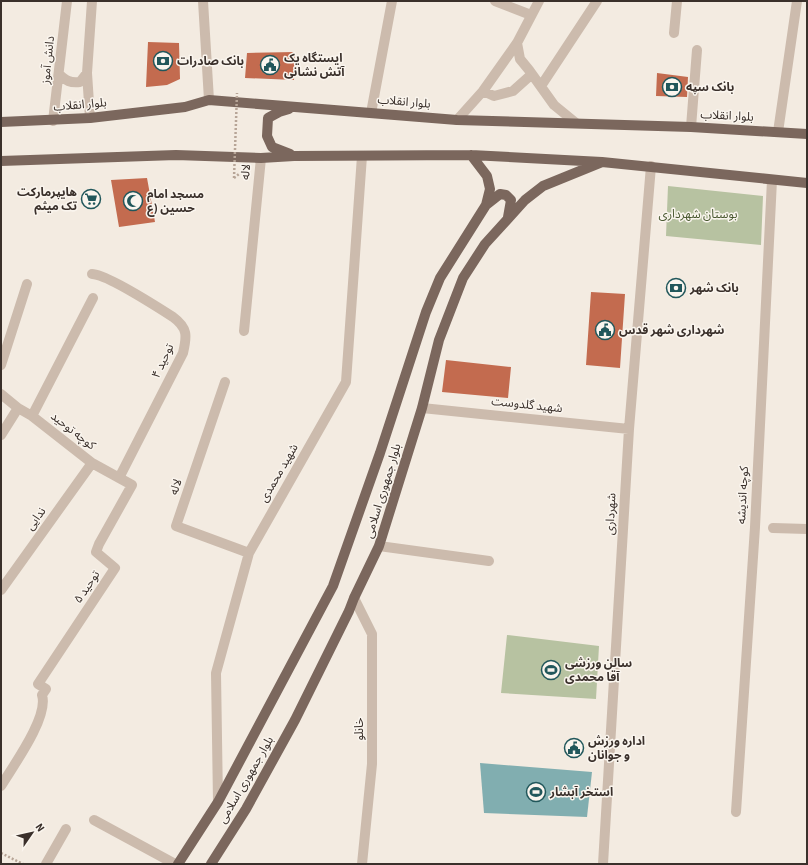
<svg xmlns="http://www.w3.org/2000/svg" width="808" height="865" font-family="'Source Sans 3','Noto Sans Arabic',sans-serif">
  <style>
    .green { fill: #b7c2a1 }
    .water { fill: #81aeb0 }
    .building { fill: #c36b4f }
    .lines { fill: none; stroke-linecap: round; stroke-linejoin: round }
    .path { stroke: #b7a597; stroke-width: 2.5; stroke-dasharray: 2 2; stroke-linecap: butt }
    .minor { stroke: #ccbbad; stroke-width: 10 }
    .major { stroke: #7b675d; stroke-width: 10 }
    .path-bridge { stroke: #b7a597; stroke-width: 2.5; stroke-dasharray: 2 2; stroke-linecap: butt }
    .labels { text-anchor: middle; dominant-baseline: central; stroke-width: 3; stroke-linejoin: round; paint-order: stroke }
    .poi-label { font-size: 12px; font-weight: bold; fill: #3a302b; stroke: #faf5ee; text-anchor: start }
    .street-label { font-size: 12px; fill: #3a302b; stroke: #faf5ee }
    .park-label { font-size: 12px; fill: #495830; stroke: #faf5ee }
  </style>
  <rect width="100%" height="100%" fill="#f3ebe1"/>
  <path class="green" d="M 668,186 L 763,196 L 761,245 L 666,236 Z
    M 507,635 L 599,646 L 596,699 L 501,693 Z"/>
  <path class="water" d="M 480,763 L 592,772 L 587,817 L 484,813 Z"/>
  <path class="building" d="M 148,42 L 179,43 L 180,79 L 167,85 L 146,87 Z
    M 295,52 L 294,80 L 245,78 L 247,53 Z
    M 657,73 L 688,77 L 687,97 L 656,96 Z
    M 147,178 L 155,222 L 119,227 L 111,180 Z
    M 591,292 L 625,294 L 620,368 L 586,365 Z
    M 446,360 L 511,367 L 508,398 L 442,392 Z"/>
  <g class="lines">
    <path class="path" d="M 234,178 L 244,170
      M 1,853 L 23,864"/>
    <path class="minor" d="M 203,1 L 209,100
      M 495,1 L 531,15
      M 674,33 L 677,1
      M 517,43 L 520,59 L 529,70 L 554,105 L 576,123
      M 59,74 C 66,81 70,83 80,82 L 87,73
      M 541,86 L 597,1
      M 483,91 L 494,96 L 513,91 L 532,74
      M 371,113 L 392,1
      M 90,118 L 87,73 L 92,1
      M 457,120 L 483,91 L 517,43 L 539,1
      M 53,121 L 67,1
      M 691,127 L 697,50
      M 778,132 L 797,1
      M 92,274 C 106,274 159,308 173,317 C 188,328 187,336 183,353 L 119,478
      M 244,331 L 261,158
      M 1,365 L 27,284
      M 225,382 L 176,526 L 249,553
      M 1,394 L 18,408 L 32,416 L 92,463 L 132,485 L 99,544 L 96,552 L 115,568 L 38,684 L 46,689 L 42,695 C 49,717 13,766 1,786
      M 422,408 L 629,429
      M 32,416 L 93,298
      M 1,435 L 18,408
      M 773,528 L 807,529
      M 379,546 L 489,561
      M 1,590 L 92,463
      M 354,598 L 372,634 L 372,764 L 362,864
      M 218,802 L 216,673 L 249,553 L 346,382 L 362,156
      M 736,812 L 755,527 L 772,180
      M 94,820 L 175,864
      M 46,864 L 66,829
      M 603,864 L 629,429 L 651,166"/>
    <path class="major" d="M 289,109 L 279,112 L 268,118 L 267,136 L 272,147 L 290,154
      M 1,122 L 90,118 L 185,107 L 209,100 L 457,120 L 691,127 L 807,134
      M 1,161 L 176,155 L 261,158 L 294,156 L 471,155 L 602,162 L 807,183
      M 486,205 L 500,194 L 506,195 L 511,200 L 508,217
      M 178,864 L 218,802 L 333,586 L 380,453 L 426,312 L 440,278 L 486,205 L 490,189 L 487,176 L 471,155
      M 211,864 L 246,809 L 295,720 L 349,611 L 354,598 L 379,546 L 422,408 L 439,340 L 463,278 L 485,244 L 525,200 L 543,186 L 602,162"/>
    <path class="path-bridge" d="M 234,178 L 237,93"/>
  </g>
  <defs>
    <symbol id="bank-ring" viewBox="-11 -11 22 22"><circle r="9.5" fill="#faf5ee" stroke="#21575b" stroke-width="1.5"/><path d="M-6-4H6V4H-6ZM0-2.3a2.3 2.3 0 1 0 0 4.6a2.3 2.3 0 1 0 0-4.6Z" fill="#21575b"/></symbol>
    <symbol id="civic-ring" viewBox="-11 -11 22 22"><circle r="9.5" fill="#faf5ee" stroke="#21575b" stroke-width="1.5"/><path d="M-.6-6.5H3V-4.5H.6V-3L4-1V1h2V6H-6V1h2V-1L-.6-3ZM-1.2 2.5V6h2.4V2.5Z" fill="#21575b"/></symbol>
    <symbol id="supermarket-ring" viewBox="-11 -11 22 22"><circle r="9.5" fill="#faf5ee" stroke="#21575b" stroke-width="1.5"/><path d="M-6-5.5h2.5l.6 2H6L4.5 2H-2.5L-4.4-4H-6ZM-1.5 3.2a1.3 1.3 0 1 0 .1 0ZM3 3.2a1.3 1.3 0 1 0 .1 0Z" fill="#21575b"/></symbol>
    <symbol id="mosque-ring" viewBox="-11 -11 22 22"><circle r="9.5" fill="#faf5ee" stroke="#21575b" stroke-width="1.5"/><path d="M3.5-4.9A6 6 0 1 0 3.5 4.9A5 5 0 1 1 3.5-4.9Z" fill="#21575b"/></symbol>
    <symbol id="stadium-ring" viewBox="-11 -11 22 22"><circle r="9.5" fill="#faf5ee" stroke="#21575b" stroke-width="1.5"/><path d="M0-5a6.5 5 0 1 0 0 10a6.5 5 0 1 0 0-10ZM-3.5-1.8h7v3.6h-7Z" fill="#21575b"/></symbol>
  </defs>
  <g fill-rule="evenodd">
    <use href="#bank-ring" x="152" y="50" width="22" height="22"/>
    <use href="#civic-ring" x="259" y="54" width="22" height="22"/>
    <use href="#bank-ring" x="661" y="76" width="22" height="22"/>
    <use href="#supermarket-ring" x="80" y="188" width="22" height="22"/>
    <use href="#mosque-ring" x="122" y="190" width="22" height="22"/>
    <use href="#bank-ring" x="665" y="277" width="22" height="22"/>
    <use href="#civic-ring" x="594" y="319" width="22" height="22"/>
    <use href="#stadium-ring" x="540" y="659" width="22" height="22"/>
    <use href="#civic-ring" x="563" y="737" width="22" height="22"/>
    <use href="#stadium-ring" x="525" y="781" width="22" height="22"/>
  </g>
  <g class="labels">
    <g class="poi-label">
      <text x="284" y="58">ایستگاه یک<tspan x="284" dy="14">آتش نشانی</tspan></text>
      <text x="177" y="61">بانک صادرات</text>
      <text x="686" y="87">بانک سپه</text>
      <text x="77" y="192" text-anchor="end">هایپرمارکت<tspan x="77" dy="14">تک میثم</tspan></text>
      <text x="147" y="194">مسجد امام<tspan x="147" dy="14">حسین (ع</tspan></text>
      <text x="690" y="288">بانک شهر</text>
      <text x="619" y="330">شهرداری شهر قدس</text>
      <text x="565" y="663">سالن ورزشی<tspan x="565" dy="14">آقا محمدی</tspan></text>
      <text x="588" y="741">اداره ورزش<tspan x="588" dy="14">و جوانان</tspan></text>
      <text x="550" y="792">استخر آبشار</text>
    </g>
    <g class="street-label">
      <text transform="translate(48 60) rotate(-84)">دانش آموز</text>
      <text transform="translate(404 102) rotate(5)">بلوار انقلاب</text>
      <text transform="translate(80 105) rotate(-5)">بلوار انقلاب</text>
      <text transform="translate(727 116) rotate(3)">بلوار انقلاب</text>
      <text transform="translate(246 172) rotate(-84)">لاله</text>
      <text transform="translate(163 361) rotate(-65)">توحید ۴</text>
      <text transform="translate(527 405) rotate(6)">شهید گلدوست</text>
      <text transform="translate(73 431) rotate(38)">کوچه توحید</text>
      <text transform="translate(279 473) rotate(-60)">شهید محمدی</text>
      <text transform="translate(176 487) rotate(-71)">لاله</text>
      <text transform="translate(383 491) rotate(-73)">بلوار جمهوری اسلامی</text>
      <text transform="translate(743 495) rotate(-87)">کوچه اندیشه</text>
      <text transform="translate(611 514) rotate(-87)">شهرداری</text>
      <text transform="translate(36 519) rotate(-54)">ندایی</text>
      <text transform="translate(87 587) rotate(-56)">توحید ۵</text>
      <text transform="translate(359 729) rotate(-90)">خانلو</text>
      <text transform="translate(246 780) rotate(-60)">بلوار جمهوری اسلامی</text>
    </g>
    <g class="park-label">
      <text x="698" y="214">بوستان شهرداری</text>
    </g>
  </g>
  <rect width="808" height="865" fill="none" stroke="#3a302b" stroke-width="4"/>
  <g transform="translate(32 833) rotate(56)" stroke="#faf5ee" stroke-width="3" paint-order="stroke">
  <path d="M0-3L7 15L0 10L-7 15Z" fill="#3a302b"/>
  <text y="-6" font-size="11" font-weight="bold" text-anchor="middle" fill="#3a302b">N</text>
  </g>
</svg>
